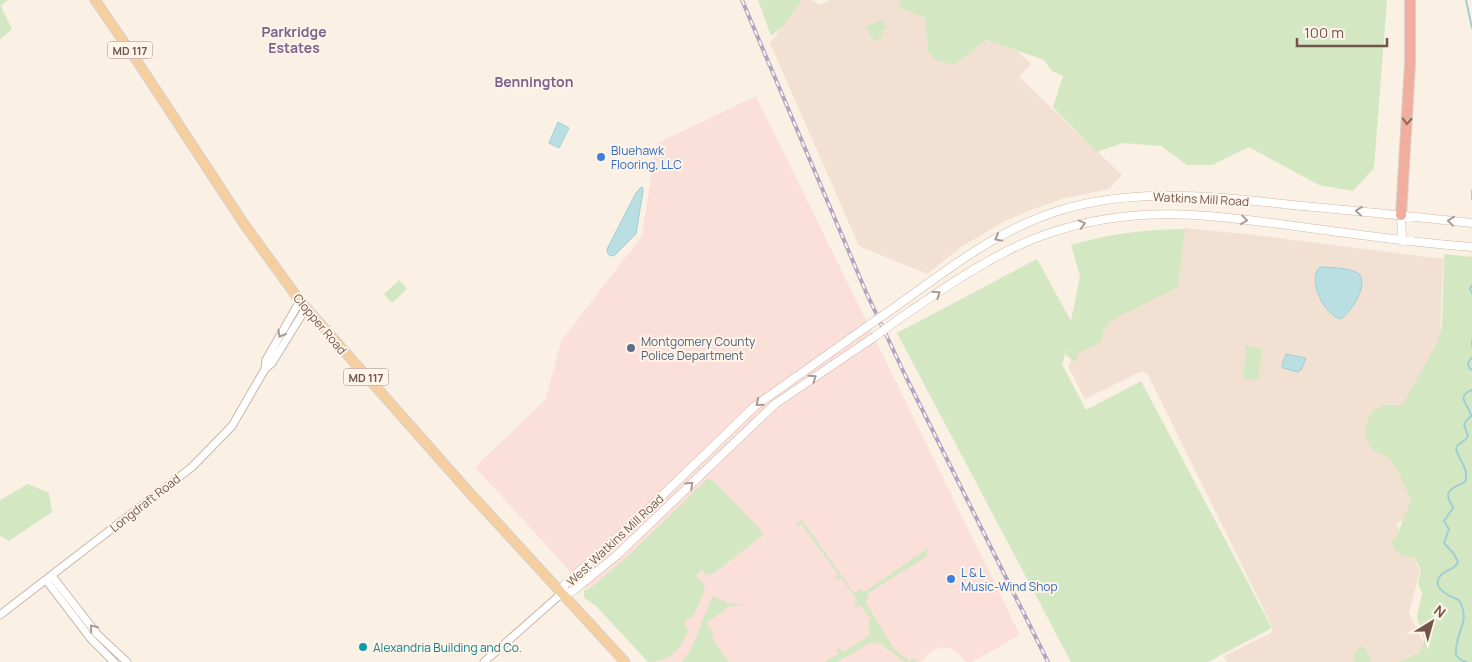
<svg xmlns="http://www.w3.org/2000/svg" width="1472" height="662" font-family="Manrope,sans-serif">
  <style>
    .residential { fill: #f2e1d2 }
    .commercial { fill: #fae0d8 }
    .green { fill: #d4e7c3 }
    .water { fill: #b9dfe2; stroke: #a0cfd3 }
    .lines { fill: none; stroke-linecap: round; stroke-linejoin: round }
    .stream { stroke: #a0cfd3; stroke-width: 2 }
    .tertiary-casing { stroke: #cbb7ab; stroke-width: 9 }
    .secondary-casing { stroke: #d0b9ab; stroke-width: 9 }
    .primary-casing { stroke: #d7d0cd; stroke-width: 11 }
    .motorway-casing { stroke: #d7d0cd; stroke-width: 12 }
    .tertiary { stroke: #fff; stroke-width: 7 }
    .secondary { stroke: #fff; stroke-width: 8 }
    .primary { stroke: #f5cfa0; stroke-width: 9 }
    .motorway { stroke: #f1ae9e; stroke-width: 10 }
    .rail-casing { stroke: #b2a3c3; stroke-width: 4 }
    .rail { stroke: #fef4e9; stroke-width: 2; stroke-dasharray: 5.5; stroke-linecap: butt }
    .secondary-bridge-casing { stroke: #d0b9ab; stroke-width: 9; stroke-linecap: butt }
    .secondary-bridge { stroke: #fff; stroke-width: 8 }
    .oneway { stroke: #8b685c }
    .oneway2 { stroke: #aa9a93 }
    .shop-dot { fill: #3f7fe0; stroke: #fef4e9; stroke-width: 2 }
    .service-dot { fill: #5c6f8a; stroke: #fef4e9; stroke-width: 2 }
    .culture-dot { fill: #0f9aa8; stroke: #fef4e9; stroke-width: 2 }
    .labels { text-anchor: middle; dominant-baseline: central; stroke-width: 4; stroke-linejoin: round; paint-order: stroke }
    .shield { fill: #fef4e9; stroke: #9b857a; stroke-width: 1 }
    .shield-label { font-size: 11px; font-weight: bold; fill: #71564b }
    .shop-label { font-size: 12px; fill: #366cbe; stroke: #fef4e9; text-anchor: start }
    .street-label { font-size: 12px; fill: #71564b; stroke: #fef4e9 }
    .service-label { font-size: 12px; fill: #4e5e75; stroke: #fef4e9; text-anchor: start }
    .culture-label { font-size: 12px; fill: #0d838f; stroke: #fef4e9; text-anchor: start }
    .neighbourhood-label { font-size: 14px; font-weight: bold; fill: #7c638d; stroke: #fef4e9 }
  </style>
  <rect width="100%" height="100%" fill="#faf0e3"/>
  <path class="residential" d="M 802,0 L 811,0 L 821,5 L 830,0 L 902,0 L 900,7 L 925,18 L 928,52 L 955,65 L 986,40 L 1018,51 L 1031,64 L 1019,77 L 1122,175 L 1109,189 L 1062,199 L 1028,211 L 1003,222 L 961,247 L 927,274 L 859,246 L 770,43 Z
    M 1184,228 L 1254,235 L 1443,259 L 1440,344 L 1420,511 L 1396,524 L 1420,571 L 1409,613 L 1428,652 L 1407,662 L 1227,662 L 1224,656 L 1269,634 L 1272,631 L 1272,626 L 1148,375 L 1144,372 L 1140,372 L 1085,399 L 1068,366 L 1085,332 L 1177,286 Z"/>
  <path class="commercial" d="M 756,96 L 1020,635 L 972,662 L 966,662 L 957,652 L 946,647 L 933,650 L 921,662 L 648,662 L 576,578 L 475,467 L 546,399 L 561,341 L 642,236 L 656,144 Z"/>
  <path class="green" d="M 0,0 L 8,0 L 1,6 L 12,29 L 0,40 Z
    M 758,0 L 802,0 L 783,26 L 771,36 Z
    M 902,0 L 1387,0 L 1374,168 L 1353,191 L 1319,185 L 1249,147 L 1212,165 L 1187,165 L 1161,146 L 1123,143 L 1097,152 L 1053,107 L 1063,76 L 1052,71 L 1044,60 L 986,40 L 955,65 L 936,60 L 928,52 L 925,18 L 899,7 Z
    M 882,19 L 887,28 L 881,32 L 884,36 L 874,41 L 866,27 Z
    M 1185,229 L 1178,287 L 1114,319 L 1104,329 L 1101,342 L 1078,353 L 1076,363 L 1066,355 L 1067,348 L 1062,364 L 1086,410 L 1141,381 L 1272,628 L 1208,662 L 1071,662 L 897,333 L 1037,259 L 1071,321 L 1080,276 L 1071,245 C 1108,234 1146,229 1185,229 Z
    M 1444,254 L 1472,257 L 1472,662 L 1397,662 L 1420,653 L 1424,640 L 1417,617 L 1422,593 L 1418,582 L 1421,570 L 1414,557 C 1404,558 1400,555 1393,548 L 1392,541 L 1397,536 L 1411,499 C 1405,487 1399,472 1391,461 C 1387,454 1377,455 1372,449 C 1359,433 1366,410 1385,405 C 1391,404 1396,405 1401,405 L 1404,402 L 1437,343 L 1442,326 Z
    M 399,280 L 407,289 L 392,303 L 384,294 Z
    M 1246,346 L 1262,348 L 1259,380 L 1243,379 Z
    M 707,479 L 712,480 L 719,486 L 760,529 L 762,533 L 762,536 L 714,573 L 708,575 L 701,570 L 696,576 L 704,584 L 705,589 L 693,617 L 686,619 L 684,623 L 688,630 C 681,650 669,662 648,662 L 596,606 L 584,598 L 584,590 L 588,590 L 627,557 Z
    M 28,484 L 49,493 L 52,512 L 9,541 L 0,536 L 0,500 Z
    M 802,520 L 854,593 L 861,589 L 864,592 L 913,559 L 911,554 L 915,557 L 928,548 L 927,556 L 867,594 L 869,598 L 865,601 L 894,649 L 910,661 L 913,658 L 917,662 L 905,662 L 878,642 L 875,645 L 872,642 L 837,662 L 824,662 L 838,654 L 836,650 L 838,648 L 843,652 L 870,635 L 868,622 L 871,619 L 860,605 L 857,607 L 854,603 L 857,600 L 841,578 L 836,580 L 835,577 L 838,574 L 801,524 L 797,526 L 795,524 Z
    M 714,596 L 728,603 L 741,604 L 745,606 L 738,604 L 733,607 L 731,605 L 706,623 L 714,634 L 711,636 L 729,662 L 682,662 L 691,649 L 712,597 Z
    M 1364,646 L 1372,662 L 1356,662 L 1353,657 L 1358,649 Z"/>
  <path class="water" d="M 558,122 L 569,128 L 559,148 L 549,143 Z
    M 641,187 L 643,188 L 643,191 L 636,234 L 615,255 L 611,256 L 608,254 L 607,249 L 636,193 Z
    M 1320,267 C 1328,267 1353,268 1359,274 C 1369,285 1351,312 1341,319 C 1325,316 1306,280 1320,267 Z
    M 1286,354 L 1306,358 L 1301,370 L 1298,372 L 1283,368 L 1282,365 Z"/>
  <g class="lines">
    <path class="stream" d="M 1466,0 L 1472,28
      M 1472,191 L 1472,199
      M 1472,285 L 1470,289 L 1472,293
      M 1472,340 L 1472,346
      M 1472,357 L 1468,363 L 1469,368 L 1472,370
      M 1467,662 L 1461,660 L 1456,655 C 1454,632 1472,623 1459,600 C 1448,596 1426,585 1445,572 C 1451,568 1455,569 1458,562 L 1454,554 L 1444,543 L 1449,529 L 1444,521 L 1453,508 C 1452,505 1448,499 1448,496 C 1448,488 1460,485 1465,482 C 1470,468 1458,461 1456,448 C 1458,442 1466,442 1468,436 C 1464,422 1461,426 1471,416 C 1470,405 1454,397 1472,390"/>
    <defs>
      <path id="tertiary" d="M 265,369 L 266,360 L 300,301
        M 52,576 L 97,634 L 127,662
        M 46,580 L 91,639 L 114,662
        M 0,615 L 192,467 L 232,426 L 265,369 L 272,363 L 306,308
        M 484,662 L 561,594"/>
      <path id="secondary" d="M 1401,215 L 1402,241
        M 891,310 C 939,276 986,238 1041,217 C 1125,184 1216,197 1303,206 C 1359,211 1416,217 1472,223
        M 896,321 C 941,290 996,251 1047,234 C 1137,203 1211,215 1302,227 C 1359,235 1415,243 1472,247
        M 561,594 L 565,584 L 574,576 L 641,516 L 755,406 L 872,323
        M 561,594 L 573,591 L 617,555 L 775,404 L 877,335"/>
      <path id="primary" d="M 95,0 L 137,61 L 244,224 L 300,301 L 468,491 L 625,662"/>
      <path id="motorway" d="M 1401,215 L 1410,64 L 1410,0"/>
    </defs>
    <use href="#tertiary" class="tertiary-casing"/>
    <use href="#secondary" class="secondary-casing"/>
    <use href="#primary" class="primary-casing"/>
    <use href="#motorway" class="motorway-casing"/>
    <use href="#tertiary" class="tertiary"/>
    <use href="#secondary" class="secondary"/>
    <use href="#primary" class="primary"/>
    <use href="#motorway" class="motorway"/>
    <defs>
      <path id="rail" d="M 742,0 L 866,292 L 905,375 L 1048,662"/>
    </defs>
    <use href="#rail" class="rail-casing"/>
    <use href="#rail" class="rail"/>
    <defs>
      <path id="secondary-bridge" d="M 872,323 L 891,310
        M 877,335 L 896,321"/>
    </defs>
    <use href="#secondary-bridge" class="secondary-bridge-casing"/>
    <use href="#secondary-bridge" class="secondary-bridge"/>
  </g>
  <defs><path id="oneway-chevron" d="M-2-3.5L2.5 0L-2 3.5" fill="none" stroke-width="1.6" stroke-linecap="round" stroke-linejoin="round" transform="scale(1.25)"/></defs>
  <use class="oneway" href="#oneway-chevron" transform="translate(1407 121) rotate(93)"/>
  <g class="oneway2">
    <use href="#oneway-chevron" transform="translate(1359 211) rotate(-174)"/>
    <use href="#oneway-chevron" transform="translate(1244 220) rotate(7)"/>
    <use href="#oneway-chevron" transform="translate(1451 221) rotate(-174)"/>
    <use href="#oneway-chevron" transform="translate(1082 224) rotate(-15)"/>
    <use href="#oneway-chevron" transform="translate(998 238) rotate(151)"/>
    <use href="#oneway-chevron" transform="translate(937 294) rotate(-34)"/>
    <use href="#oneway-chevron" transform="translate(281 334) rotate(119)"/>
    <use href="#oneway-chevron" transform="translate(813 378) rotate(-35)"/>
    <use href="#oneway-chevron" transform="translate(759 403) rotate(140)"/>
    <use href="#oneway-chevron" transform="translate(690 485) rotate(-44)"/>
    <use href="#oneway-chevron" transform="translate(93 628) rotate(-129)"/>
  </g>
  <g class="shop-dot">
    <circle cx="601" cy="157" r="5"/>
    <circle cx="951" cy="579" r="5"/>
  </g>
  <circle class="service-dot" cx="631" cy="348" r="5"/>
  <circle class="culture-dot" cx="363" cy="647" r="5"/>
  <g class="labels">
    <g class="shield">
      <rect x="107.5" y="41.5" width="45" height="17" rx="4"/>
      <rect x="343.5" y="368.5" width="45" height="17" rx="4"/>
    </g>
    <g class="shield-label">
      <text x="130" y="50">MD 117</text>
      <text x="366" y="377">MD 117</text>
    </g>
    <g class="shop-label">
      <text x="611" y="150">Bluehawk<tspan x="611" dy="14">Flooring, LLC</tspan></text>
      <text x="961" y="572">L &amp; L<tspan x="961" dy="14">Music-Wind Shop</tspan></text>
    </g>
    <g class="street-label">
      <text transform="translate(1201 199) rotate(3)">Watkins Mill Road</text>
      <text transform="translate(320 324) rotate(50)">Clopper Road</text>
      <text transform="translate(145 503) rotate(-38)">Longdraft Road</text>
      <text transform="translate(615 540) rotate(-43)">West Watkins Mill Road</text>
    </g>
    <g class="service-label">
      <text x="641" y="341">Montgomery County<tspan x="641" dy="14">Police Department</tspan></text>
    </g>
    <g class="culture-label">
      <text x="373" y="647">Alexandria Building and Co.</text>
    </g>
    <g class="neighbourhood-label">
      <text x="294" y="31">Parkridge<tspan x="294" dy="16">Estates</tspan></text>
      <text x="534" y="81">Bennington</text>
    </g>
  </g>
  <g transform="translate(1432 622) rotate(37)" stroke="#fef4e9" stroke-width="4" paint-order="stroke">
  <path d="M0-4L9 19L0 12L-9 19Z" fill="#71564b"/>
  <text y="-8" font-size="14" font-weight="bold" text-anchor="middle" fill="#71564b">N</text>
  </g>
  <path d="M1297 38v8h90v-8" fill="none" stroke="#71564b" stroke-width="2.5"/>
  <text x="1304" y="38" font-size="15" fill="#71564b" stroke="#fef4e9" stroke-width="4" paint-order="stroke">100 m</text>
</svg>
